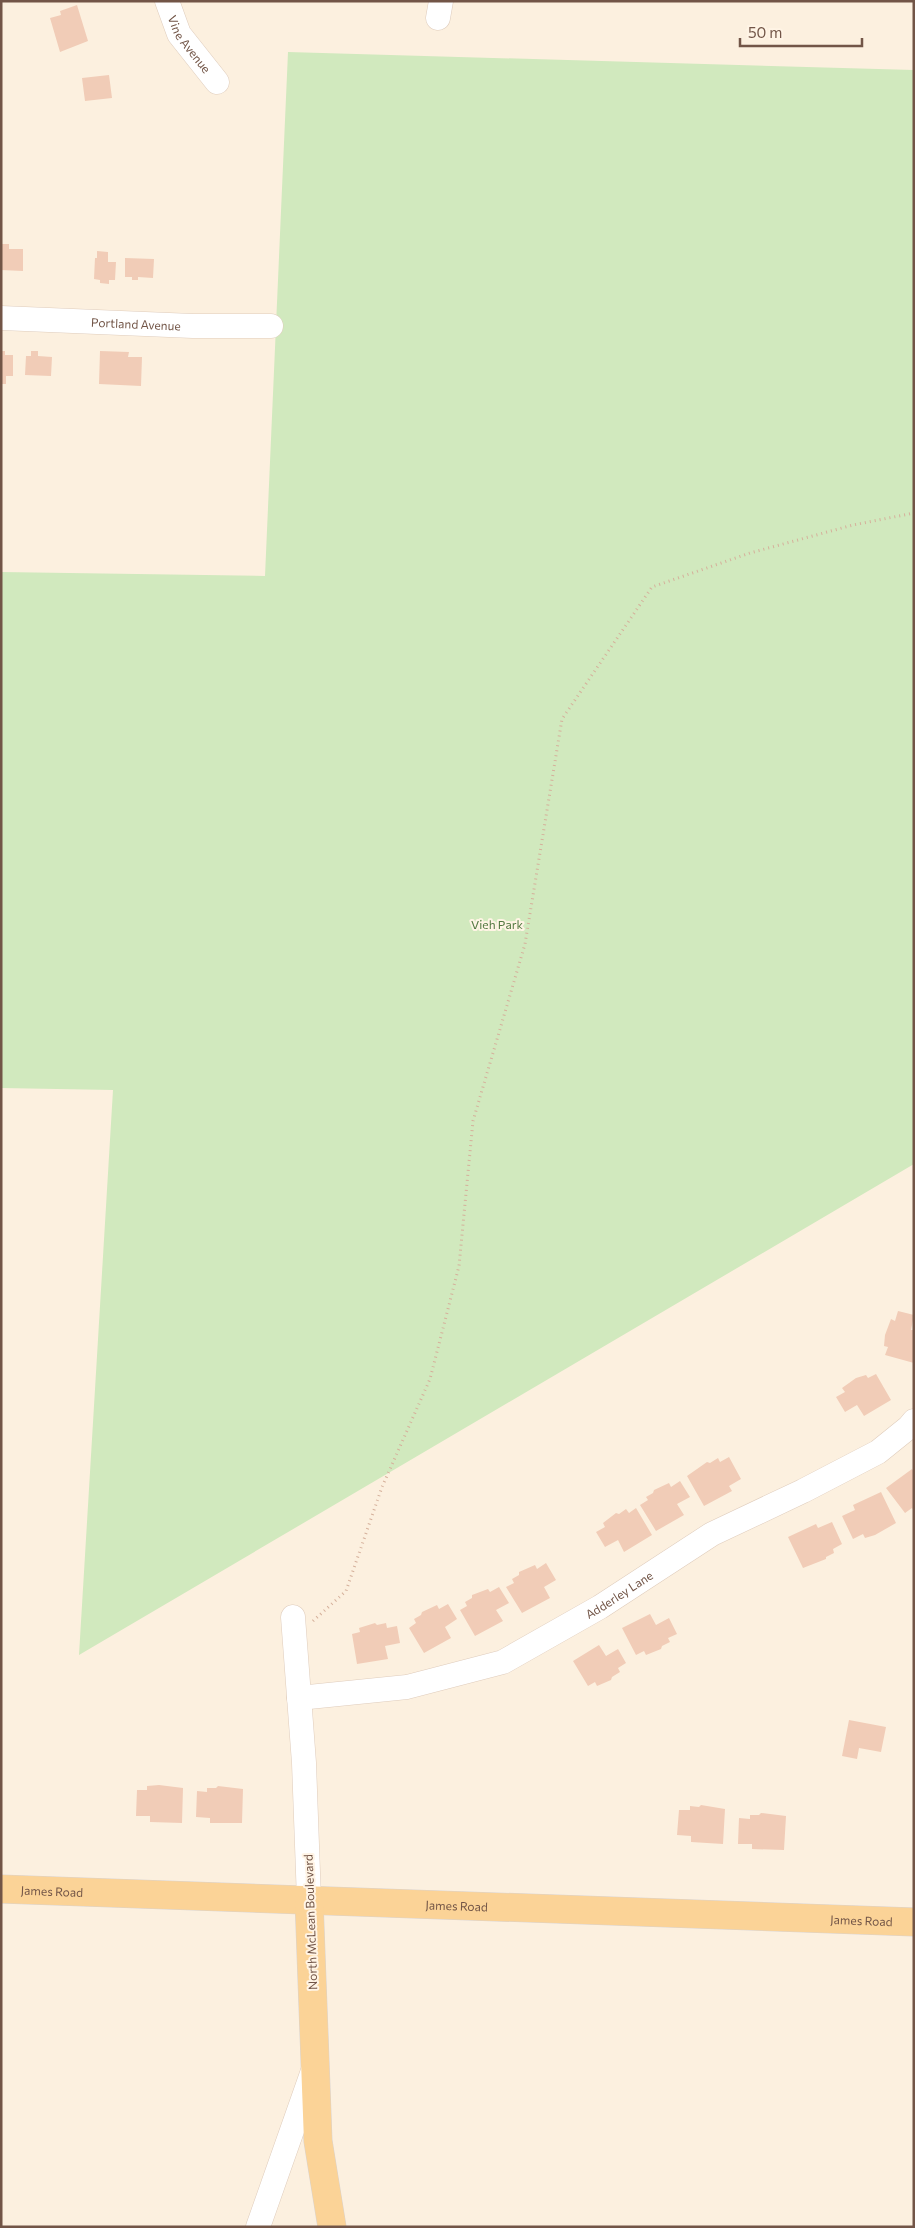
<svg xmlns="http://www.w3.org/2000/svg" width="915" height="2228" font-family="Commissioner,sans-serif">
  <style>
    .green { fill: #d1e9be }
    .building { fill: #f1ccb7 }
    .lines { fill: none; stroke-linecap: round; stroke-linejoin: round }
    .minor-casing { stroke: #dfccbc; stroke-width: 25 }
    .major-casing { stroke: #dad3cf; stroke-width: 29 }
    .path { stroke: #d5b09b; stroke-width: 3; stroke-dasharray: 1 4; stroke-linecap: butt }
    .minor { stroke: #fff; stroke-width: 24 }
    .major { stroke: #fbd397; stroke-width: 28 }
    .labels { text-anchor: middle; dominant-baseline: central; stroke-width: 4; stroke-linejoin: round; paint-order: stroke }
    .street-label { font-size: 12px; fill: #725547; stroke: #fff4e5 }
    .park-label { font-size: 12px; fill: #527840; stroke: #fff4e5 }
  </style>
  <rect width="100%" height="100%" fill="#fcf0df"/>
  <path class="green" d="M 288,52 L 914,70 L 914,1164 L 79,1655 L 113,1090 L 1,1088 L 1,572 L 265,576 Z"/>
  <path class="building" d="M 77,5 L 88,41 L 60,52 L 50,18 L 61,15 L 60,11 Z
    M 109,75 L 112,98 L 85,101 L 82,78 Z
    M 1,244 L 9,244 L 9,249 L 23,249 L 23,271 L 1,270 Z
    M 97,251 L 108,252 L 108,262 L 116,262 L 115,280 L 109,280 L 109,284 L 100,283 L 100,280 L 94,279 L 95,258 L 97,258 Z
    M 125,258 L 154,259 L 153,278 L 138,277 L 138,280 L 132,280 L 132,277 L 125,277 Z
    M 1,351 L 5,351 L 5,355 L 13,355 L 13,376 L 6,376 L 6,384 L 1,384 Z
    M 31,351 L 38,351 L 38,356 L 52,357 L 51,376 L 25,375 L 26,356 L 31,356 Z
    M 100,351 L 129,352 L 128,357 L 142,357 L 141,386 L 99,384 Z
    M 898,1311 L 914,1315 L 911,1330 L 914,1330 L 914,1363 L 885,1355 L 888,1347 L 884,1346 L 885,1335 L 891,1319 L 895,1321 Z
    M 876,1374 L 891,1400 L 864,1416 L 857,1405 L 845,1412 L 836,1397 L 845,1392 L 842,1388 L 856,1378 L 866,1375 L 868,1378 Z
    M 729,1457 L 741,1479 L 729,1486 L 732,1491 L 704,1506 L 687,1476 L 707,1462 L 710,1463 L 718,1458 L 720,1462 Z
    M 912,1469 L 914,1472 L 914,1511 L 912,1508 L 905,1513 L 886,1488 Z
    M 680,1481 L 690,1497 L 677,1504 L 684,1515 L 656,1531 L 640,1505 L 648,1500 L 646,1497 L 653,1493 L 654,1490 L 669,1483 L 671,1487 Z
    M 881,1492 L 896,1523 L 875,1535 L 865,1538 L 863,1534 L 853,1539 L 842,1516 L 855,1510 L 853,1505 Z
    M 636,1508 L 652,1535 L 624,1552 L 618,1540 L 605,1547 L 596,1532 L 605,1527 L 603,1523 L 616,1513 L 619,1514 L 626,1509 L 629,1513 Z
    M 832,1522 L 842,1544 L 833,1549 L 834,1553 L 826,1557 L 826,1559 L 803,1568 L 788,1537 L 816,1524 L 818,1528 Z
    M 546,1563 L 556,1580 L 544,1587 L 550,1598 L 522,1613 L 506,1587 L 514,1583 L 512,1579 L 519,1575 L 519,1572 L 535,1565 L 537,1569 Z
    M 499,1587 L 509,1603 L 496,1610 L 503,1621 L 475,1636 L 460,1610 L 467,1606 L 465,1602 L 472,1598 L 472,1595 L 488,1589 L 490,1592 Z
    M 448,1604 L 457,1619 L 445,1627 L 451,1638 L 424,1653 L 409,1628 L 416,1623 L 414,1619 L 421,1615 L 422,1612 L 437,1605 L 439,1609 Z
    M 650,1614 L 656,1625 L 669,1618 L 677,1634 L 668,1638 L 670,1642 L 662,1646 L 661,1649 L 646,1655 L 644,1651 L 636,1655 L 622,1628 Z
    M 375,1623 L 377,1625 L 386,1623 L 387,1628 L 397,1626 L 400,1643 L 385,1646 L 388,1659 L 357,1664 L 352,1634 L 360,1632 L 359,1628 Z
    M 599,1645 L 606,1656 L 618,1649 L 626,1663 L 618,1668 L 620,1672 L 612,1677 L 611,1680 L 597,1686 L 595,1682 L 588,1686 L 573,1661 Z
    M 849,1720 L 886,1727 L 881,1752 L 859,1748 L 857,1759 L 842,1756 Z
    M 159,1785 L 183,1788 L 182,1823 L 150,1822 L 150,1816 L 136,1816 L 137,1790 L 147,1790 L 147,1786 Z
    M 218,1786 L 243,1789 L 242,1823 L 210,1823 L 210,1818 L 196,1817 L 197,1791 L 207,1792 L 207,1788 L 216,1788 Z
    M 701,1805 L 725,1809 L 723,1844 L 691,1842 L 691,1836 L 677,1835 L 679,1810 L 690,1810 L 690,1806 L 699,1807 Z
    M 761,1813 L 786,1816 L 784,1850 L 752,1849 L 752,1844 L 738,1844 L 739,1818 L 750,1819 L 750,1815 L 759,1815 Z"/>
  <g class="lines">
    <defs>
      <g id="minor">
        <path id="s1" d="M 167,1 L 179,34 L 217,82"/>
        <path d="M 438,18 L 441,1"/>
        <path id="s2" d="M 1,318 L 193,326 L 271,326"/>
        <path d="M 293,1617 L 304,1763 L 309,1900"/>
        <path id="s3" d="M 299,1698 L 407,1687 L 503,1662 L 600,1607 L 712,1534 L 803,1491 L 878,1452 L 909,1427 L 914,1421"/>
        <path d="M 258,2227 L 314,2068"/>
      </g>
      <g id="major">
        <path id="s4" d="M 1,1889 L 914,1922"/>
        <path d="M 309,1900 L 318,2141 L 332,2227"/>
      </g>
    </defs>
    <use href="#minor" class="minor-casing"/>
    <use href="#major" class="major-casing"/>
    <path class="path" d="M 313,1621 L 346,1591 L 382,1487 L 430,1379 L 459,1266 L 473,1121 L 525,944 L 562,719 L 652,587 L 750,553 L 853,525 L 914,513"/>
    <use href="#minor" class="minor"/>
    <use href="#major" class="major"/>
  </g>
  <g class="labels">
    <g class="street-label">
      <text stroke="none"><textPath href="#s1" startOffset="49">Vine Avenue</textPath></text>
      <text stroke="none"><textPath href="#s2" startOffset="135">Portland Avenue</textPath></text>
      <text stroke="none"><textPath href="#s3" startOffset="342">Adderley Lane</textPath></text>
      <text stroke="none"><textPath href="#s4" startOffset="51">James Road</textPath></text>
      <text stroke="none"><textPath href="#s4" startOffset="456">James Road</textPath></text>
      <text stroke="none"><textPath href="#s4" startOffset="861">James Road</textPath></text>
      <text transform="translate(310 1922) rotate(-92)">North McLean Boulevard</text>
    </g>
    <g class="park-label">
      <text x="497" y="924">Vieh Park</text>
    </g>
  </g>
  <rect width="915" height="2228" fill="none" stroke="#725547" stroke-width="5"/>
  <path d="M740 38v8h122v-8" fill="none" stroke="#725547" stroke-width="2.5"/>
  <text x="748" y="38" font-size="15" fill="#725547" stroke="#fff4e5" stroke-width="4" paint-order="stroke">50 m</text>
</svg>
